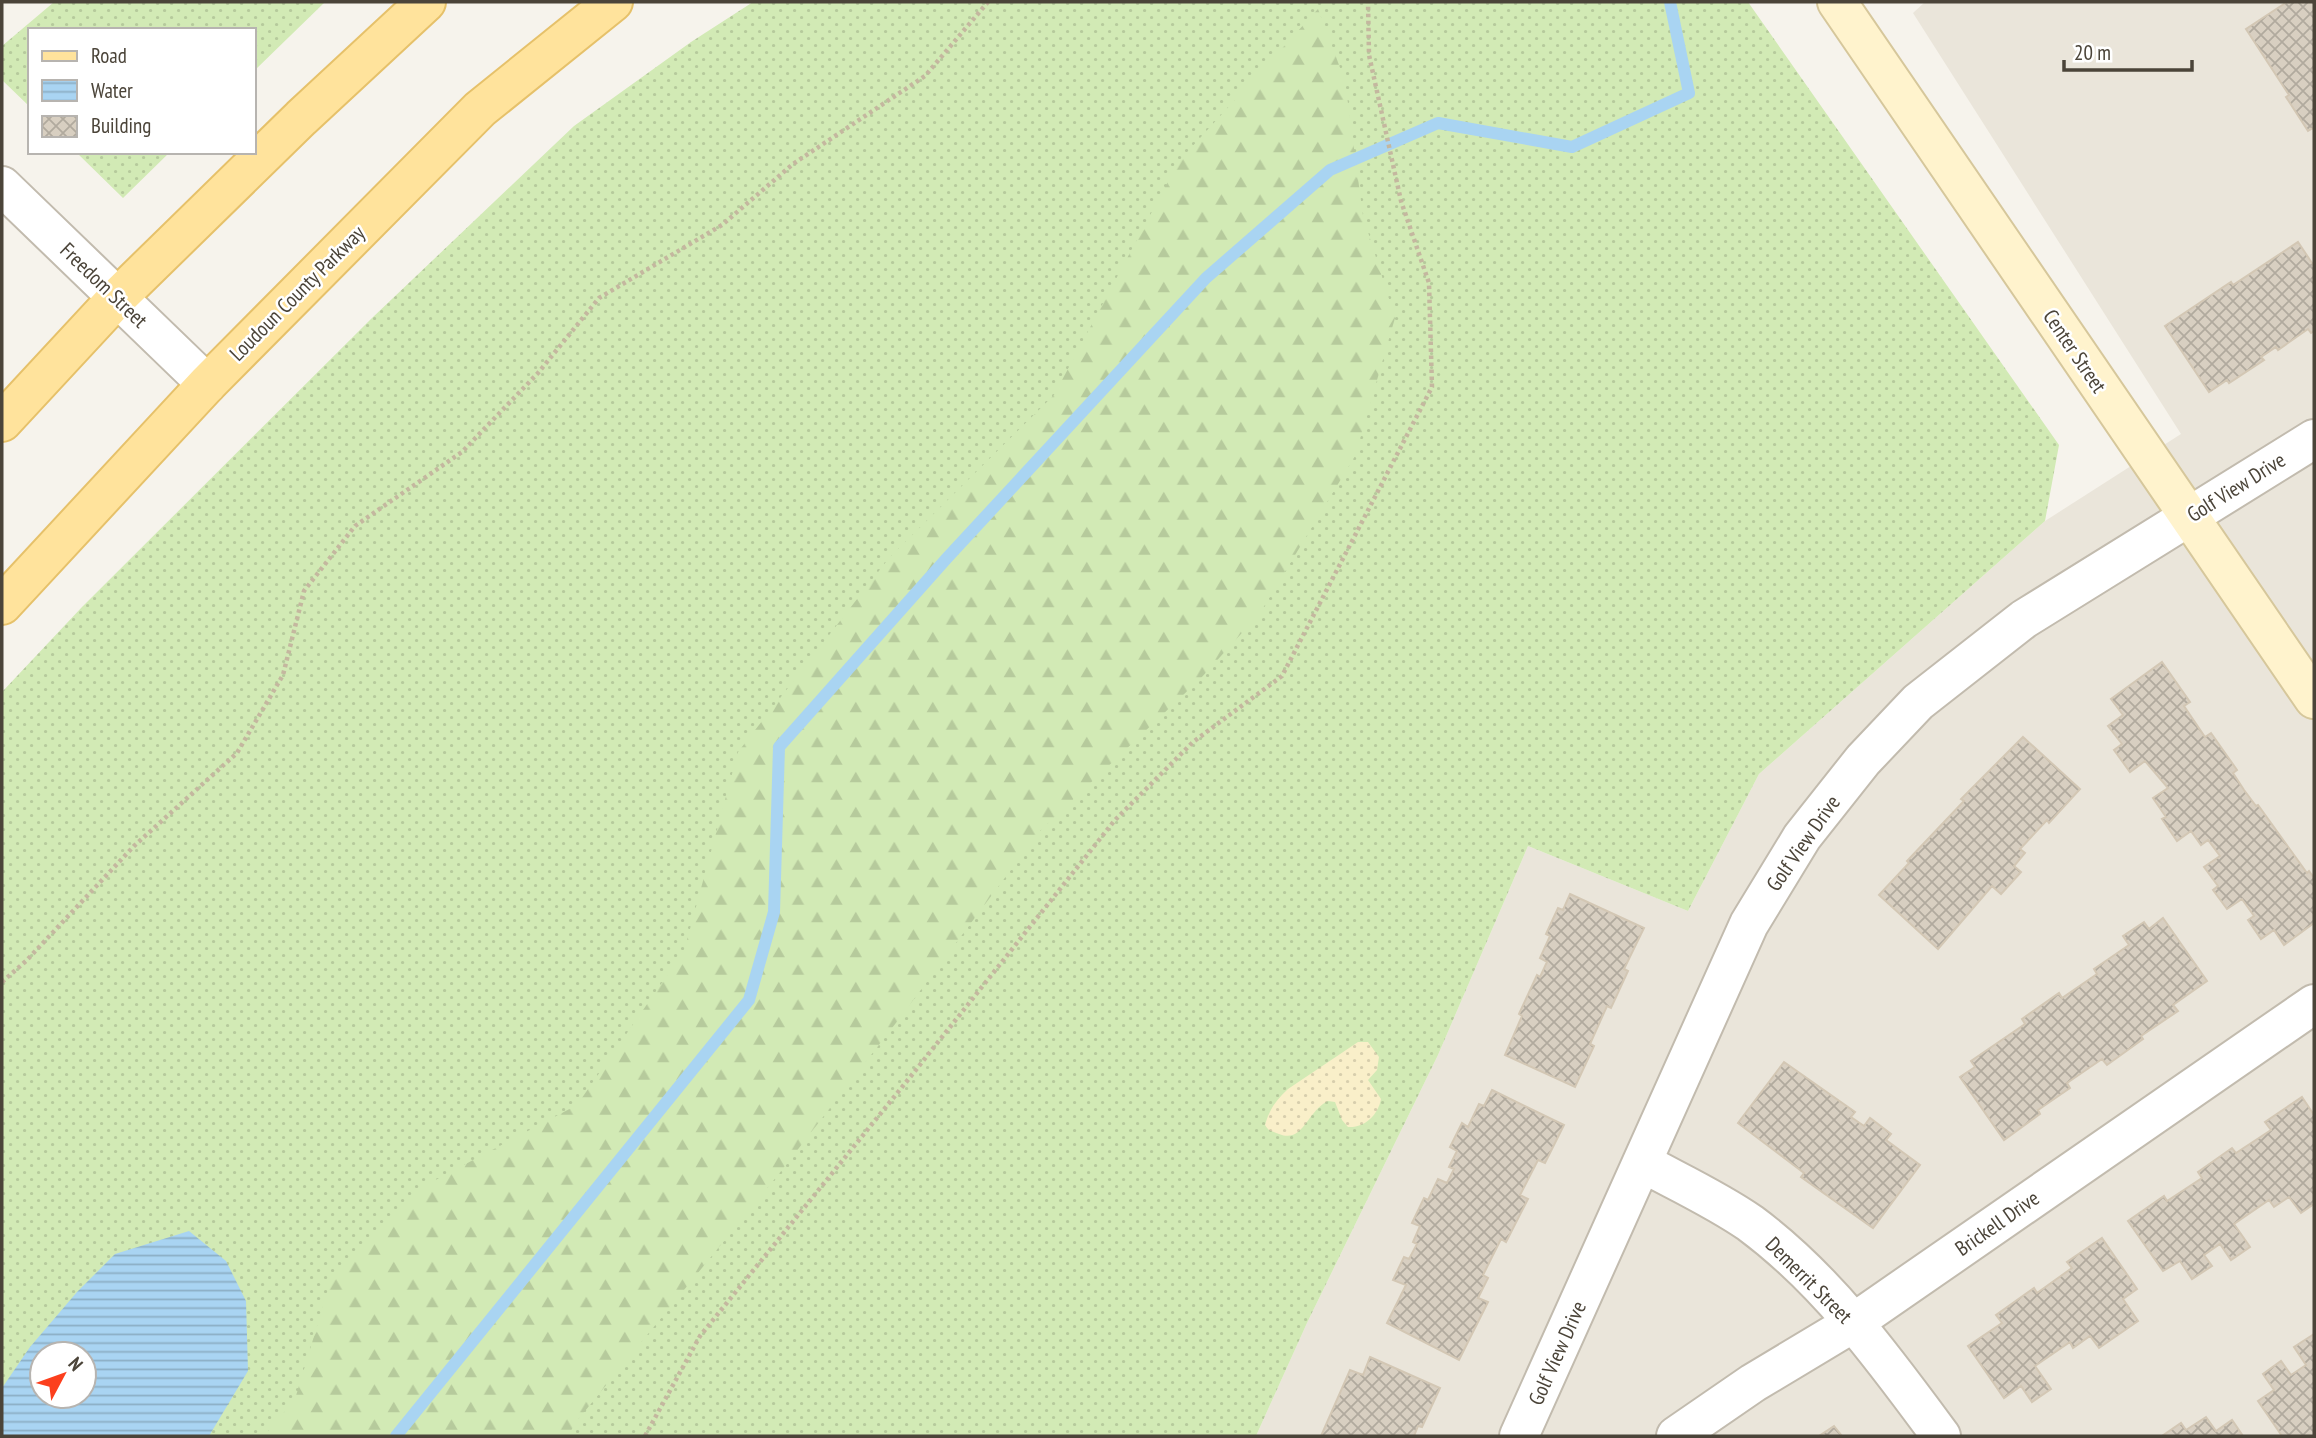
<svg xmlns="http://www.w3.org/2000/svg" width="2316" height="1438" font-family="'PT Sans Narrow',sans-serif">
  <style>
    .residential { fill: #eae5da }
    .grass { fill: url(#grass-dots); fill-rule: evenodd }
    .forest { fill: url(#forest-firs) }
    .sand { fill: url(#sand-dots) }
    .water { fill: url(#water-rules); fill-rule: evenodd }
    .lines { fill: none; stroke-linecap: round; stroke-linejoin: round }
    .stream { stroke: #a9d4f2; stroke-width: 12 }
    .building { fill: url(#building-cross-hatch); stroke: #d3c7b4; stroke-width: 2 }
    .street-casing { stroke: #c2bbae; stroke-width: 42 }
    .secondary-casing { stroke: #d6c79b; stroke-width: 42 }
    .primary-casing { stroke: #e6c16a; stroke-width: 42 }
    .path { stroke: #c4b79f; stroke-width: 4.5; stroke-dasharray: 3.5 3.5; stroke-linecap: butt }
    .street { stroke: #fff; stroke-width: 38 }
    .secondary { stroke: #fff3cd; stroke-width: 38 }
    .primary { stroke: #ffe39c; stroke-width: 38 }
    .labels { text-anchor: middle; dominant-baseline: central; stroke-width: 5; stroke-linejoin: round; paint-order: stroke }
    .street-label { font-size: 21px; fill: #4b4439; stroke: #fff }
  </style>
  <defs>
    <pattern id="grass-dots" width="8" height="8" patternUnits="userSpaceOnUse" patternTransform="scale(1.75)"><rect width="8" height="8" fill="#d2eab5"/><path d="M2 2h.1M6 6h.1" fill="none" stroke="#b6ca9c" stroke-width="1.8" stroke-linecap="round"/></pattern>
    <pattern id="forest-firs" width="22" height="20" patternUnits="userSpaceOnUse" patternTransform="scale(1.75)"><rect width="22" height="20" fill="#d2eab5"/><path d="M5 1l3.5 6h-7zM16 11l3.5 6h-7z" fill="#b6ca9c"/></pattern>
    <pattern id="sand-dots" width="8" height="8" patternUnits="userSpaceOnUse" patternTransform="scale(1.75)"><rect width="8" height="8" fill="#f9efc9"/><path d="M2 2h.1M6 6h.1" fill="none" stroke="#d7cead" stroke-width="1.8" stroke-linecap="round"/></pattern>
    <pattern id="water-rules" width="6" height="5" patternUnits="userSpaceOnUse" patternTransform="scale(1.75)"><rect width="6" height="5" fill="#a9d4f2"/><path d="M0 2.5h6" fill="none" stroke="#8caec5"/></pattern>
    <pattern id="building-cross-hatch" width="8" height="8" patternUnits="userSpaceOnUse" patternTransform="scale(1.75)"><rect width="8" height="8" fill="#d8cfc1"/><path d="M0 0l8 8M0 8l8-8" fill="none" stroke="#b1aa9e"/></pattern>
  </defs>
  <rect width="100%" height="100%" fill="#f6f3ec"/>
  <path class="residential" d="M 1925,2 L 2314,2 L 2314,1436 L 1256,1436 L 1307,1323 L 1438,1055 L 1528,846 L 1688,911 L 1759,774 L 2045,521 L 2181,434 L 1913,13 Z"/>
  <path class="grass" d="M 54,2 L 325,2 L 254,71 L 254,30 L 30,30 L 30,107 L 2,80 L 2,46 Z
    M 753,2 L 1748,2 L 2059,445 L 2045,521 L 1759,774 L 1688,911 L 1528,846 L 1438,1055 L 1307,1323 L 1256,1436 L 2,1436 L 2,692 L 82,607 L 372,318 L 574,126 L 691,42 ZM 42,1354 L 84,1354 L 84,1396 L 42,1396 Z
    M 76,152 L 170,152 L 123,198 Z"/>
  <path class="forest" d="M 1318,9 L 1345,81 L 1363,216 L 1395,318 L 1355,456 L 1260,613 L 1201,678 L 1040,831 L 899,1019 L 778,1175 L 576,1422 L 568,1436 L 264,1436 L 295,1399 L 331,1280 L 426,1185 L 577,1105 L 684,951 L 738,752 L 889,558 L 1054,395 L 1179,161 Z"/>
  <path class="sand" d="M 1358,1042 L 1368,1042 L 1379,1057 L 1377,1070 L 1368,1080 L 1381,1099 C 1378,1115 1365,1128 1348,1127 L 1342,1120 L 1335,1102 L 1328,1101 C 1307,1111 1303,1144 1279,1134 C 1272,1131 1269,1132 1265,1125 C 1269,1110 1276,1100 1288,1089 Z"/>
  <path class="water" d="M 189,1231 L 226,1261 L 246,1301 L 248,1371 L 209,1436 L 5,1436 L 2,1434 L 2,1388 L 30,1347 L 77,1292 L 115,1254 ZM 42,1354 L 84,1354 L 84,1396 L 42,1396 Z"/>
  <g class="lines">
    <path class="stream" d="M 396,1436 L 749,1000 L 774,912 L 779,747 L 947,558 L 1206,278 L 1330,170 L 1438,123 L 1572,147 L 1689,93 L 1670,2"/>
  </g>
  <path class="building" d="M 2287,2 L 2314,2 L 2314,130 L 2313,128 L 2308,131 L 2286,97 L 2289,95 L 2246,29 Z
    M 2298,242 L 2314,266 L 2314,331 L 2311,333 L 2308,329 L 2278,350 L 2276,347 L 2261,357 L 2264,360 L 2229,383 L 2227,380 L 2209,392 L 2165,326 L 2231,282 L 2233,285 Z
    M 2162,662 L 2190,702 L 2184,706 L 2205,737 L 2211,733 L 2237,770 L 2233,773 L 2244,790 L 2256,806 L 2258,805 L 2307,873 L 2309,871 L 2314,878 L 2314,923 L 2284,945 L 2274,930 L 2261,939 L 2248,920 L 2254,916 L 2242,899 L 2227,909 L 2213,890 L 2218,886 L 2204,867 L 2220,856 L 2208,840 L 2201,845 L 2191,831 L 2177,841 L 2162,819 L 2166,817 L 2153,798 L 2168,788 L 2145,761 L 2130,772 L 2114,750 L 2122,744 L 2108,726 L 2123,715 L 2111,699 Z
    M 2023,737 L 2080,789 L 2049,823 L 2047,820 L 2020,849 L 2025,853 L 2014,866 L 2021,872 L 2001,894 L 1992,886 L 1938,949 L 1879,895 L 1909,863 L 1907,861 L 1964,801 L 1961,799 Z
    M 1570,894 L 1644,928 L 1624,969 L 1628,971 L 1611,1008 L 1607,1006 L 1590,1044 L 1594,1046 L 1575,1087 L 1505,1055 L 1522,1016 L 1519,1014 L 1537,975 L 1540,977 L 1547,962 L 1540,958 L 1550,936 L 1546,934 L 1558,908 L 1563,910 Z
    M 2163,918 L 2207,981 L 2173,1005 L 2178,1011 L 2141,1036 L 2143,1039 L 2107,1065 L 2102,1059 L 2067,1083 L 2070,1088 L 2038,1110 L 2040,1114 L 2004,1140 L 1960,1077 L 1975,1067 L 1971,1061 L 2025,1024 L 2022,1019 L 2059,993 L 2062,998 L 2097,974 L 2094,969 L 2129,945 L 2123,936 L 2144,922 L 2149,929 Z
    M 1784,1062 L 1855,1112 L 1851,1117 L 1864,1126 L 1870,1118 L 1891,1134 L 1886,1140 L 1920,1165 L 1873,1228 L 1801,1177 L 1804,1173 L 1738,1123 Z
    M 1492,1090 L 1564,1125 L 1545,1163 L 1538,1160 L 1520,1195 L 1528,1199 L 1506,1242 L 1501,1239 L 1483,1275 L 1488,1278 L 1478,1298 L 1488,1302 L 1459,1360 L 1387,1323 L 1406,1285 L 1393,1280 L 1404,1257 L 1409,1259 L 1417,1244 L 1413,1242 L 1420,1226 L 1412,1223 L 1424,1198 L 1428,1200 L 1438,1179 L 1447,1183 L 1454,1169 L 1449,1167 L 1457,1151 L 1450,1147 L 1462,1123 L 1468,1127 L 1479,1104 L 1484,1106 Z
    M 2302,1097 L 2314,1115 L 2314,1204 L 2301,1213 L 2289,1197 L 2274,1207 L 2269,1200 L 2234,1224 L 2250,1247 L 2231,1260 L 2220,1244 L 2204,1255 L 2212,1266 L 2192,1279 L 2180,1261 L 2163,1271 L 2128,1221 L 2164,1196 L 2167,1201 L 2202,1178 L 2198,1172 L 2232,1148 L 2236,1153 L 2271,1130 L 2265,1122 Z
    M 2102,1238 L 2137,1289 L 2123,1299 L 2138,1321 L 2099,1348 L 2090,1336 L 2073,1348 L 2070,1342 L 2035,1366 L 2051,1389 L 2032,1402 L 2021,1386 L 2004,1398 L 1968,1346 L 2002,1323 L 1996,1315 L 2034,1288 L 2037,1293 L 2072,1268 L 2067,1262 Z
    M 2314,1334 L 2314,1436 L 2282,1436 L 2258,1401 L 2274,1390 L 2263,1374 L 2281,1361 L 2291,1375 L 2306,1365 L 2294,1347 Z
    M 1370,1357 L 1440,1388 L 1422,1427 L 1418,1426 L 1414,1436 L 1321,1436 L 1350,1370 L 1363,1375 Z
    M 2206,1417 L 2216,1431 L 2232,1420 L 2243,1436 L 2162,1436 L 2181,1423 L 2186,1430 Z
    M 1834,1426 L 1842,1436 L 1819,1436 Z"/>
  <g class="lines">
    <defs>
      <path id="street" d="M 2,186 L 207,384
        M 1643,1163 C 1678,1182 1717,1200 1750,1223 C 1827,1280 1885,1360 1941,1436
        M 1519,1436 L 1749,924 L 1802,837 L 1863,760 L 1918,702 L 2024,619 L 2314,439
        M 1676,1436 L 1753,1383 L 1853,1323 L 2314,1004"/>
      <path id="secondary" d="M 1837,2 L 2314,699"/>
      <path id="primary" d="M 2,422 L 117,298 L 301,118 L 426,2
        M 2,605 L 207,384 L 480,109 L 613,2"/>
    </defs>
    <use href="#street" class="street-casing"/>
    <use href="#secondary" class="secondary-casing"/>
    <use href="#primary" class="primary-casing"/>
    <path class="path" d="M 2,982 L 26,961 L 134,846 L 237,753 L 283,675 L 304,591 L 355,526 L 462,452 L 538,373 L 599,298 L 722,225 L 793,164 L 925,76 L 988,2
      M 645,1436 L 700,1336 L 907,1081 L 1115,820 L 1193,742 L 1282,676 L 1432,387 L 1429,283 L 1401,201 L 1369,55 L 1368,2"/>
    <use href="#street" class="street"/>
    <use href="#secondary" class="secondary"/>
    <use href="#primary" class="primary"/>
  </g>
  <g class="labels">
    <g class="street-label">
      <text transform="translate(104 285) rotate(44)">Freedom Street</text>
      <text transform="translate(297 293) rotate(-45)">Loudoun County Parkway</text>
      <text transform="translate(2075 351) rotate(56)">Center Street</text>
      <text transform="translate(2236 487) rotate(-32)">Golf View Drive</text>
      <text transform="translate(1803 843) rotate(-55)">Golf View Drive</text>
      <text transform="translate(1997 1223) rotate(-35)">Brickell Drive</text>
      <text transform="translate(1809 1280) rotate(45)">Demerrit Street</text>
      <text transform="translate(1557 1353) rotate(-66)">Golf View Drive</text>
    </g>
  </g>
  <rect width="2316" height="1438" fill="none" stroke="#4b4439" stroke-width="7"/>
  <rect x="28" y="28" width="228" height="126" fill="#ffffff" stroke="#b7b4b0" stroke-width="2"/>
  <rect x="42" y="51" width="35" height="10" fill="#ffe39c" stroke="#b7b4b0" stroke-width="2"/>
  <text x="91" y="63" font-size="21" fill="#4b4439">Road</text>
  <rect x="42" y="80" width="35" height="21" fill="url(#water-rules)" stroke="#b7b4b0" stroke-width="2"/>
  <text x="91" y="98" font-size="21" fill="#4b4439">Water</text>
  <rect x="42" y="116" width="35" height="21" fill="url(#building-cross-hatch)" stroke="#b7b4b0" stroke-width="2"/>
  <text x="91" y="133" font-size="21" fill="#4b4439">Building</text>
  <g transform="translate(63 1375) rotate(49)"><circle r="33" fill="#ffffff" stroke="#b7b4b0" stroke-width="2"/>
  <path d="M0-5L12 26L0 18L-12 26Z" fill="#fc3f1d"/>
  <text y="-10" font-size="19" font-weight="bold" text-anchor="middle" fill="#4b4439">N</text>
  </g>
  <path d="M2064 60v10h128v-10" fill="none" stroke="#4b4439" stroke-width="3.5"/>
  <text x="2074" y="60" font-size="21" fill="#4b4439" stroke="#ffffff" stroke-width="5" paint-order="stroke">20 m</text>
</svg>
